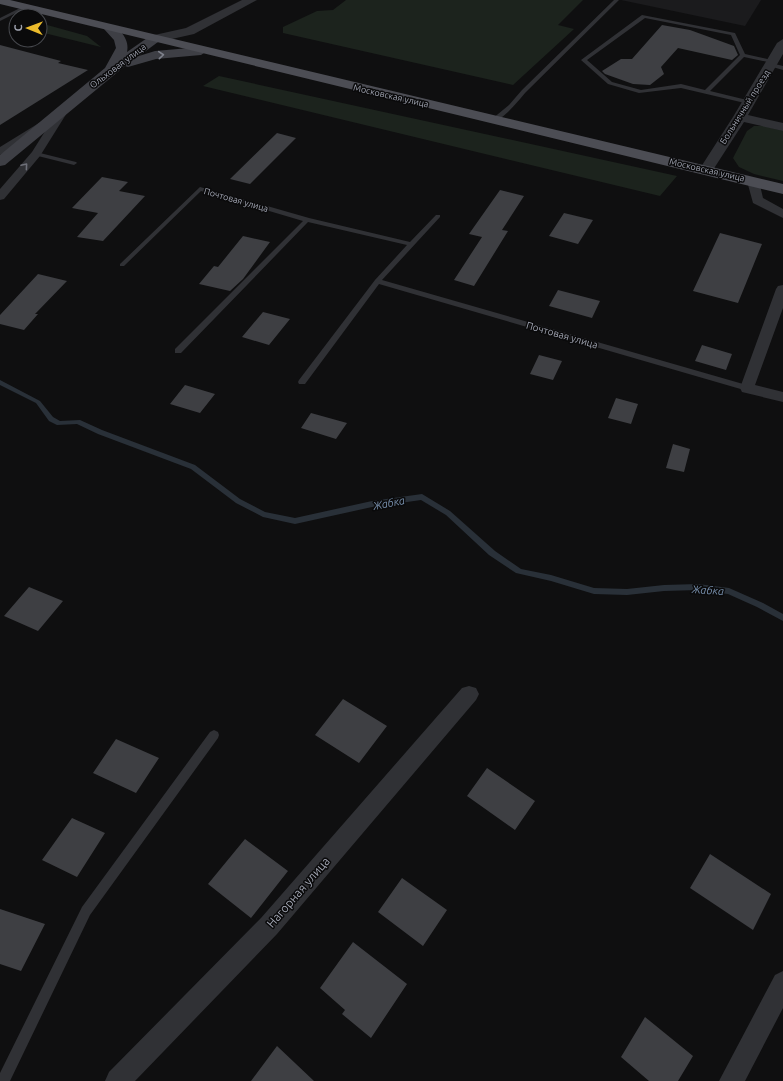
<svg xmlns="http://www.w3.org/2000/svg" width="783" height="1081" font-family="Ubuntu,sans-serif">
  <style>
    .built { fill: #1b1b1d }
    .green { fill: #1c231d }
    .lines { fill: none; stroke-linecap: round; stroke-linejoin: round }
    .stream { fill: #293038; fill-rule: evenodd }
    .building { fill: #3e3f43 }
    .service { fill: #303135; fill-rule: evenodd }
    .minor { fill: #303135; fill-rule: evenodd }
    .tertiary { fill: #303135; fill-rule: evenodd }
    .secondary { fill: #3e3f45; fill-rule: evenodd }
    .primary { fill: #4c4d54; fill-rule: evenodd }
    .oneway { stroke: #7e818b }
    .oneway2 { stroke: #6e7079 }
    .labels { text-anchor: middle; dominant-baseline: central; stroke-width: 3; stroke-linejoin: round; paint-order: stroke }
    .far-street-label { font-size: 9px; fill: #a0a4b1; stroke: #0a0a0b }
    .street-label { font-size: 10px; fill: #a0a4b1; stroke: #0a0a0b }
    .water-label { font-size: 11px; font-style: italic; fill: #778fac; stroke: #0a0a0b }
    .near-street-label { font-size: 12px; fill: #a0a4b1; stroke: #0a0a0b }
  </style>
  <rect width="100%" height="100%" fill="#0f0f10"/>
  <path class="built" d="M 621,0 L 761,0 L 745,26 Z"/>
  <path class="green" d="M 346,0 L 583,0 L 558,25 L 574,29 L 513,85 L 283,33 L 283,27 L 317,11 L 333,10 Z
    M 40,23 L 87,36 L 101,47 L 40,32 Z
    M 219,76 L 677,176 L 660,196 L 203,86 Z
    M 754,126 L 764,126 L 783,131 L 783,181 L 754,174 L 739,167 L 733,158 L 747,131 Z"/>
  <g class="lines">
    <path class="stream" d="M 0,380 L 40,401 L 53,417 L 60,421 L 80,420 L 102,430 L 195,465 L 240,499 L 265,512 L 295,518 L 372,501 L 422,494 L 450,511 L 495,551 L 521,569 L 551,575 L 594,588 L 627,589 L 664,585 L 698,584 L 729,588 L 763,603 L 783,614 L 783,621 L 757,607 L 728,594 L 698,590 L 664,591 L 627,595 L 594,594 L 551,581 L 516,573 L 489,555 L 446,515 L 421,500 L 372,507 L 295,524 L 263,517 L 236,503 L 191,469 L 98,434 L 77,424 L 57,425 L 49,421 L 36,403 L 0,385 Z"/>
  </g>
  <path class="building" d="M 662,25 L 690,30 L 734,46 L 738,55 L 732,60 L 678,48 L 661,67 L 664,74 L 650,85 L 633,84 L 605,74 L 602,71 L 621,59 L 632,59 Z
    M 0,45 L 61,61 L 58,63 L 88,70 L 0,125 Z
    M 277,133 L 296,138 L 250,184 L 230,179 Z
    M 102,177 L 128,182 L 119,191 L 145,196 L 103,241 L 77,237 L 98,213 L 72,208 Z
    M 500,190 L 524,196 L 502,230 L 508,231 L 474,286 L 454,280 L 482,237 L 469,234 Z
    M 564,213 L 593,220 L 578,244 L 549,236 Z
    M 720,233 L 762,244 L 738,303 L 693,291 Z
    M 243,236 L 270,242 L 243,279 L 230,291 L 199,284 L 214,266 L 218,267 Z
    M 38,274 L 67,281 L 35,314 L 38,314 L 24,330 L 0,324 L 0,315 Z
    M 558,290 L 600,301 L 592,318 L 549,306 Z
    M 263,312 L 290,319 L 269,345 L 242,337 Z
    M 702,345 L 732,354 L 726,370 L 695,361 Z
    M 539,355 L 562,361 L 553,380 L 530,374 Z
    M 185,385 L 215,394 L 200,413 L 170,404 Z
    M 616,398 L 638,404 L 631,424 L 608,418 Z
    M 311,413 L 347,423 L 336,439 L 301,428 Z
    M 673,444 L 690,449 L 684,472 L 666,468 Z
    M 29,587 L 63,601 L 38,631 L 4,616 Z
    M 343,699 L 387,726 L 359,763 L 315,735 Z
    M 116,739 L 159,758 L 136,793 L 93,773 Z
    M 487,768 L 535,801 L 515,830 L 467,796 Z
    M 72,818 L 105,833 L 77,877 L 42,860 Z
    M 245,839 L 288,871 L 251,918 L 208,884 Z
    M 710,854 L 771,894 L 753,930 L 690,888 Z
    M 402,878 L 447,910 L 423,946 L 378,912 Z
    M 0,909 L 45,924 L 21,971 L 0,964 Z
    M 353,942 L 407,984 L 371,1038 L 342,1014 L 345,1010 L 320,988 Z
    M 645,1017 L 693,1056 L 678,1081 L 649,1081 L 621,1057 Z
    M 277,1046 L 314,1081 L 251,1081 Z"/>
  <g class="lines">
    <path class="service" d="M 614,0 L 619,0 L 526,92 C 519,100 502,122 492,121 L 492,119 L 509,105 L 522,90 Z
      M 24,6 L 28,7 L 0,21 L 0,18 Z
      M 642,15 L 735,33 L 745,54 L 776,61 L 773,63 L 744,57 L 710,91 L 751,101 L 752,102 L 749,104 L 681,88 L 639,93 L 608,84 L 581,60 ZM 645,18 L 731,35 L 740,55 L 705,90 L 681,84 L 641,90 L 612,82 L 587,60 Z
      M 771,63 L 783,66 L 783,70 L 769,66 L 768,65 Z
      M 36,152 L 76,162 L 77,163 L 74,165 L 34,155 L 34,153 Z
      M 200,187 L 309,218 L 410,242 L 436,215 L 440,215 L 440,217 L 382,280 L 750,386 L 751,388 L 747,391 L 744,390 L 379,284 L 305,384 L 299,384 L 298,382 L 299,380 L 375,280 L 407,245 L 308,222 L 181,353 L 175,353 L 175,349 L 303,221 L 201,191 L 124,266 L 120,266 L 120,264 Z
      M 214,730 L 218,732 L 219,735 L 218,738 L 90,915 L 10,1081 L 0,1081 L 0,1073 L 82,907 L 210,732 Z"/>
    <path class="minor" d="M 65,105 L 70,108 L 40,156 L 4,199 L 0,200 L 0,189 L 32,152 L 61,106 Z
      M 39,123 L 43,124 L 44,126 L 43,128 L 0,155 L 0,147 Z
      M 753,178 L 759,181 L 763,198 L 783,209 L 783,218 L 753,203 L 747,181 Z
      M 783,285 L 783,308 L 755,385 L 783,392 L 783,402 L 742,392 L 740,388 L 776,289 L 778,286 Z
      M 469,686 L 476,688 L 479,694 L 476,700 L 277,934 L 135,1081 L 105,1081 L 109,1072 L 261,918 L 462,688 Z
      M 783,971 L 783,1008 L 745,1081 L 719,1081 L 775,975 Z"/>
    <path class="tertiary" d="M 242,0 L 257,0 L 194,34 L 154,43 L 148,39 L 150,36 L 186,28 Z
      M 783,39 L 783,54 L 748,115 L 783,123 L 783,131 L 744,122 L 711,173 L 701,173 L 699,170 L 733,117 L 777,43 Z"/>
    <path class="secondary" d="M 110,25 C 121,28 130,41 127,52 L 150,36 L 158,36 L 160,39 L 158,42 L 139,56 L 155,51 L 201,47 L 207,51 L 201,55 L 156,59 L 128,67 L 125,66 L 5,165 L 0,166 L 0,155 L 105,68 L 116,48 L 114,40 L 104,29 Z"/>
    <path class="primary" d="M 0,0 L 10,0 L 783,184 L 783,194 L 0,4 Z"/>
  </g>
  <defs><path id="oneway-chevron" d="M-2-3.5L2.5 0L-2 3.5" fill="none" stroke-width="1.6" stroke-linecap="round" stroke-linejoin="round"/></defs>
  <use class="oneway" href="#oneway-chevron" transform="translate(161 55) rotate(-5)"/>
  <use class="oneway2" href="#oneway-chevron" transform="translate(25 166) rotate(-50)"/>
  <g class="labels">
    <g class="far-street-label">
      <text transform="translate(118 66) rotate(-37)">Ольховая улица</text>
      <text transform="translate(391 96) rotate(13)">Московская улица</text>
      <text transform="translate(745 107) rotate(-58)">Больничный проезд</text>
      <text transform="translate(707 170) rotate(13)">Московская улица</text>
      <text transform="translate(236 200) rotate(16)">Почтовая улица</text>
    </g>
    <g class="street-label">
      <text transform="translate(562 335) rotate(16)">Почтовая улица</text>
    </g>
    <g class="water-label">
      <text transform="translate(389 503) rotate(-11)">Жабка</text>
      <text transform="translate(708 590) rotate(4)">Жабка</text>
    </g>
    <g class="near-street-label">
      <text transform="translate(298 892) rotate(-49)">Нагорная улица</text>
    </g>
  </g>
  <g transform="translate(28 28) rotate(271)"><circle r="19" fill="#0a0a0b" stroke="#46484d"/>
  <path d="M0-3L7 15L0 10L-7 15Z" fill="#ebbb2c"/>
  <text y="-6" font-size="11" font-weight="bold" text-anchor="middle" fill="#a0a4b1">С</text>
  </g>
</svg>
